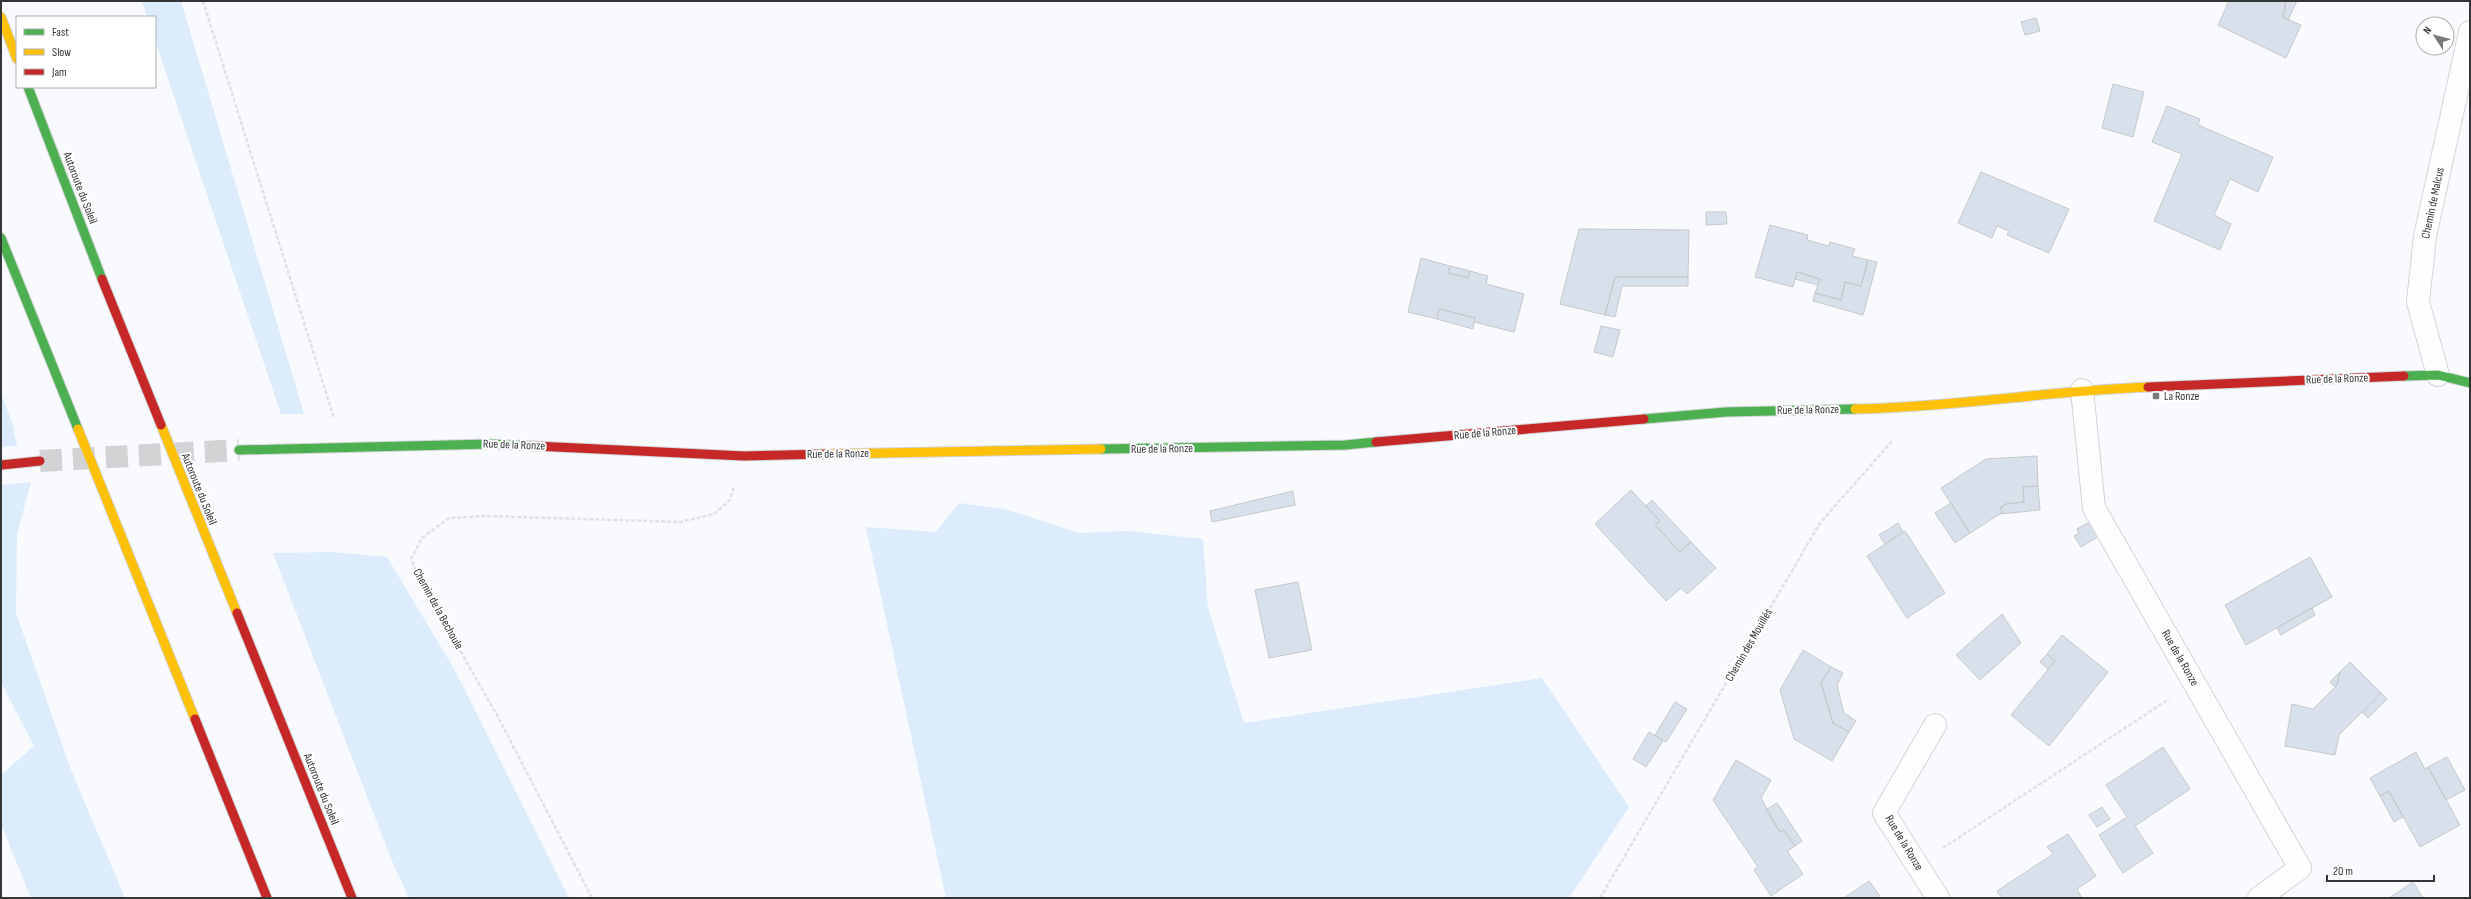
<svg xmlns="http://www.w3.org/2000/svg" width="2471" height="899" font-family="'Sofia Sans Condensed',sans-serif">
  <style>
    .green { fill: #dcecfc }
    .building { fill: #d8e1eb; stroke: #c6c8ca }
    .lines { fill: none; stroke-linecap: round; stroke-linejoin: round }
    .secondary-tunnel { stroke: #d1d3d5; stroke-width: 22; stroke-dasharray: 22 11; stroke-linecap: butt }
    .street-casing { stroke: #d2d4d6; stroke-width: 24 }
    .fast-casing { stroke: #d2d4d6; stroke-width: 11 }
    .slow-casing { stroke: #d2d4d6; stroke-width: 11 }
    .jam-casing { stroke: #d2d4d6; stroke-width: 11 }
    .path { stroke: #e1e1e3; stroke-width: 2.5; stroke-dasharray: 4 2; stroke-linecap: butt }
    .street { stroke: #fefeff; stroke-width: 22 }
    .fast { stroke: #4caf50; stroke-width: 9 }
    .slow { stroke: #ffc107; stroke-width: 9 }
    .jam { stroke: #c62828; stroke-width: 9 }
    .poi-dot { fill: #787a7c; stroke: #fff; stroke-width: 1.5 }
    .labels { text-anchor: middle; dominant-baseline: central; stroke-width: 4; stroke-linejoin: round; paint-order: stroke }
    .street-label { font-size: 12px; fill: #333537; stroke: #fff }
    .poi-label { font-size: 12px; fill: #333537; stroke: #fff; text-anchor: start }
  </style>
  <rect width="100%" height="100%" fill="#f8fafd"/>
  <path class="green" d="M 142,1 L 181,1 L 304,414 L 281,414 L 155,40 L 155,17 L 147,17 Z
    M 1,393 L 13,425 L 17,446 L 1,447 Z
    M 31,482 L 17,534 L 16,613 L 71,770 L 125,898 L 31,898 L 1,824 L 1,775 L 34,746 L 1,682 L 1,485 Z
    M 959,503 L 1005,509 L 1079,533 L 1128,531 L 1203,539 L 1208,608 L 1244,723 L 1542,678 L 1629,807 L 1569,898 L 946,898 L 866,527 L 936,532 Z
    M 331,552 L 387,557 L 453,667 L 569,898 L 409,898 L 392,861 L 273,553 Z"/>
  <path class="building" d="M 2229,1 L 2285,1 L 2285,10 L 2282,17 L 2301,25 L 2286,58 L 2218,25 Z
    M 2285,1 L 2297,1 L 2288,20 L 2282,17 L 2285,10 Z
    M 2036,18 L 2040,31 L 2025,35 L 2021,22 Z
    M 2113,84 L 2144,92 L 2133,137 L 2102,128 Z
    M 2167,106 L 2200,119 L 2198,125 L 2273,157 L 2258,192 L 2230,179 L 2214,215 L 2231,224 L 2220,250 L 2154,221 L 2182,154 L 2152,142 Z
    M 1981,172 L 2069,209 L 2049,253 L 2007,235 L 2009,231 L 1997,226 L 1992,238 L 1958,223 Z
    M 1706,212 L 1726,212 L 1727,224 L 1706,225 Z
    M 1770,225 L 1808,235 L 1807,240 L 1829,246 L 1830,242 L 1855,249 L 1852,256 L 1868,260 L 1861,286 L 1845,282 L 1841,300 L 1815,293 L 1820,279 L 1797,272 L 1793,287 L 1755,277 Z
    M 1579,229 L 1689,230 L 1688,277 L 1615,277 L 1605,315 L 1560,304 Z
    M 1421,258 L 1450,266 L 1448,273 L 1468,278 L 1470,271 L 1488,276 L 1486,284 L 1524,294 L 1514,332 L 1474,322 L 1475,318 L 1439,309 L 1437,319 L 1408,312 Z
    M 1868,260 L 1877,262 L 1863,315 L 1813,301 L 1815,293 L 1841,300 L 1845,282 L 1861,286 Z
    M 1450,266 L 1470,271 L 1468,277 L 1448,273 Z
    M 1797,272 L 1820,279 L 1818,285 L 1795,279 Z
    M 1615,277 L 1688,277 L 1688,286 L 1622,286 L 1615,317 L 1605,315 Z
    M 1439,309 L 1475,318 L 1473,329 L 1437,319 Z
    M 1601,326 L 1620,330 L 1613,357 L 1594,352 Z
    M 2037,456 L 2038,486 L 2023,487 L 2024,502 L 2006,504 L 2000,508 L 2003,512 L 1970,533 L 1941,488 L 1986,459 Z
    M 2038,486 L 2040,510 L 2000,514 L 2003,512 L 2000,508 L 2006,504 L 2024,502 L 2023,487 Z
    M 1631,490 L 1660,521 L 1655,525 L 1680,552 L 1691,542 L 1716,568 L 1687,594 L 1681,588 L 1666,601 L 1595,524 Z
    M 1293,491 L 1295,505 L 1212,522 L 1210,511 Z
    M 1652,500 L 1691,542 L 1680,552 L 1655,525 L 1660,521 L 1646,506 Z
    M 1951,503 L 1970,533 L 1955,543 L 1935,513 Z
    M 2095,519 L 2098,537 L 2081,547 L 2074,536 L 2079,533 L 2077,529 Z
    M 1898,523 L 1903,532 L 1885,544 L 1879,535 Z
    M 1905,531 L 1945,593 L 1907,618 L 1867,556 Z
    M 2310,557 L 2332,597 L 2246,645 L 2225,605 Z
    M 1298,582 L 1312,650 L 1269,658 L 1255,590 Z
    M 2312,608 L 2315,615 L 2281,635 L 2277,628 Z
    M 2002,614 L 2021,643 L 1980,680 L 1956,655 Z
    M 2062,635 L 2108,672 L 2049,746 L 2011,715 L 2055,661 L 2047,654 Z
    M 1803,650 L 1831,667 L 1821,683 L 1833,723 L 1849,732 L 1832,761 L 1794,739 L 1780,690 Z
    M 2047,654 L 2055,661 L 2048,669 L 2040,662 Z
    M 2350,662 L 2381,693 L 2339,735 L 2335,755 L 2285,746 L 2292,704 L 2313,709 L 2337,685 L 2340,672 Z
    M 1831,667 L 1843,673 L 1837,685 L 1844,713 L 1856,721 L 1849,732 L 1833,723 L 1821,683 Z
    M 2340,672 L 2337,685 L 2335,687 L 2330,682 Z
    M 2381,693 L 2387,699 L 2368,718 L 2362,712 Z
    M 1675,702 L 1687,709 L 1666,742 L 1655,735 Z
    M 1649,732 L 1663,741 L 1646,767 L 1633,759 Z
    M 2163,747 L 2190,789 L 2135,826 L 2153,853 L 2123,873 L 2099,835 L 2127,817 L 2106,785 Z
    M 2416,752 L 2425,769 L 2428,767 L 2460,825 L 2420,847 L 2389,791 L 2380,796 L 2370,778 Z
    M 2447,757 L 2465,790 L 2446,800 L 2428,767 Z
    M 1736,760 L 1771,780 L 1761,798 L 1780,832 L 1784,830 L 1795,846 L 1787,851 L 1803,874 L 1771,896 L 1754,870 L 1758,867 L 1713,800 Z
    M 2389,791 L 2403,817 L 2394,822 L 2380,796 Z
    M 1777,803 L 1802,841 L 1795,846 L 1784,830 L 1780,832 L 1766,810 Z
    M 2102,807 L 2110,819 L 2097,827 L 2089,815 Z
    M 2068,834 L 2096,876 L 2077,889 L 2082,898 L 2002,898 L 1997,891 L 2053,854 L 2047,847 Z
    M 1869,881 L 1880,896 L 1877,898 L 1844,898 Z
    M 2413,882 L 2423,898 L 2389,898 Z"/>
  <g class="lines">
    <path class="secondary-tunnel" d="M 40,461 L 239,450"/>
    <defs>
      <path id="street" d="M 2438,375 L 2418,302 L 2425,236 L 2470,32
        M 2082,390 L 2094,508 L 2300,868 L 2259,898
        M 1935,725 L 1884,813 L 1938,898"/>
      <path id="fast" d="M 28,87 L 102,279
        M 1,238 L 78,429
        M 2404,376 L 2438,375 L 2470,383
        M 1644,419 L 1726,412 L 1855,409
        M 1101,449 L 1345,445 L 1376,442
        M 239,450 L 490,444 L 535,446"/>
      <path id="slow" d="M 1,17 L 17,59
        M 1855,409 C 1953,407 2050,391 2148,387
        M 161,425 L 237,613
        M 78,429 L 195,719
        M 827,454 L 1101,449"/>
      <path id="jam" d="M 102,279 L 161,425
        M 2148,387 L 2404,376
        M 1376,442 L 1644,419
        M 535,446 L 744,456 L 827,454
        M 1,465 L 40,461
        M 237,613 L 352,898
        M 195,719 L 267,898"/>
    </defs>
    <use href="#street" class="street-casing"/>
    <use href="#fast" class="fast-casing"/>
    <use href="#slow" class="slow-casing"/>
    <use href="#jam" class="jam-casing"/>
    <path class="path" d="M 203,1 L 334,418
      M 1943,848 L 2169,699
      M 592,898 L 498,717 L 421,582 L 411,559 L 422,538 L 449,518 L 486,516 L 680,522 L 714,514 L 730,500 L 734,486
      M 1600,898 L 1820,523 L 1894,439"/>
    <use href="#street" class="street"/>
    <use href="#fast" class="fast"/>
    <use href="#slow" class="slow"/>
    <use href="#jam" class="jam"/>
  </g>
  <rect class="poi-dot" x="2152" y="392" width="8" height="8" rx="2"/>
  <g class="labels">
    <g class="street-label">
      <text transform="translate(80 188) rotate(69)">Autoroute du Soleil</text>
      <text transform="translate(2433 203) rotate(-78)">Chemin de Malcus</text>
      <text transform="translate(2337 379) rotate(-2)">Rue de la Ronze</text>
      <text transform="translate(1808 410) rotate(-1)">Rue de la Ronze</text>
      <text transform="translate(1485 433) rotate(-5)">Rue de la Ronze</text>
      <text transform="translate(514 445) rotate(2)">Rue de la Ronze</text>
      <text transform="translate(1162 449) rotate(-1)">Rue de la Ronze</text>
      <text transform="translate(838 454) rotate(-1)">Rue de la Ronze</text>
      <text transform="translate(199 489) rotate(68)">Autoroute du Soleil</text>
      <text transform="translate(438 609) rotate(61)">Chemin de la Bechoule</text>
      <text transform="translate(1749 645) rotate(-60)">Chemin des Mouillés</text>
      <text transform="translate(2180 658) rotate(60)">Rue de la Ronze</text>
      <text transform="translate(321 789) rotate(68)">Autoroute du Soleil</text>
      <text transform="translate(1904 843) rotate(59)">Rue de la Ronze</text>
    </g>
    <g class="poi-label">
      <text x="2164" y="396">La Ronze</text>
    </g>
  </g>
  <rect width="2471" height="899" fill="none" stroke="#333537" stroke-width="4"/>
  <rect x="16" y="16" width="140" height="72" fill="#ffffff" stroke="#adaeaf"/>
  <rect x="24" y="29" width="20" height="6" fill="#4caf50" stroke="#adaeaf"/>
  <text x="52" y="36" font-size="12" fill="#333537">Fast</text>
  <rect x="24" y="49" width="20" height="6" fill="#ffc107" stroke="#adaeaf"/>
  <text x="52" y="56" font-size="12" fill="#333537">Slow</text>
  <rect x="24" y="69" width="20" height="6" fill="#c62828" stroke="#adaeaf"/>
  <text x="52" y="76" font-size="12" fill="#333537">Jam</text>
  <g transform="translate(2435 36) rotate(306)"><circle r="19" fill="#ffffff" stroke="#adaeaf"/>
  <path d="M0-3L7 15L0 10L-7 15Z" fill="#787a7c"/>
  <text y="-6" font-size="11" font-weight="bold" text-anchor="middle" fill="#333537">N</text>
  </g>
  <path d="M2327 875v6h107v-6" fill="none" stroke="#333537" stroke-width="2"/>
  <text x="2333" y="875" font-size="12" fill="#333537" stroke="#ffffff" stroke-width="3" paint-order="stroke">20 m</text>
</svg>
